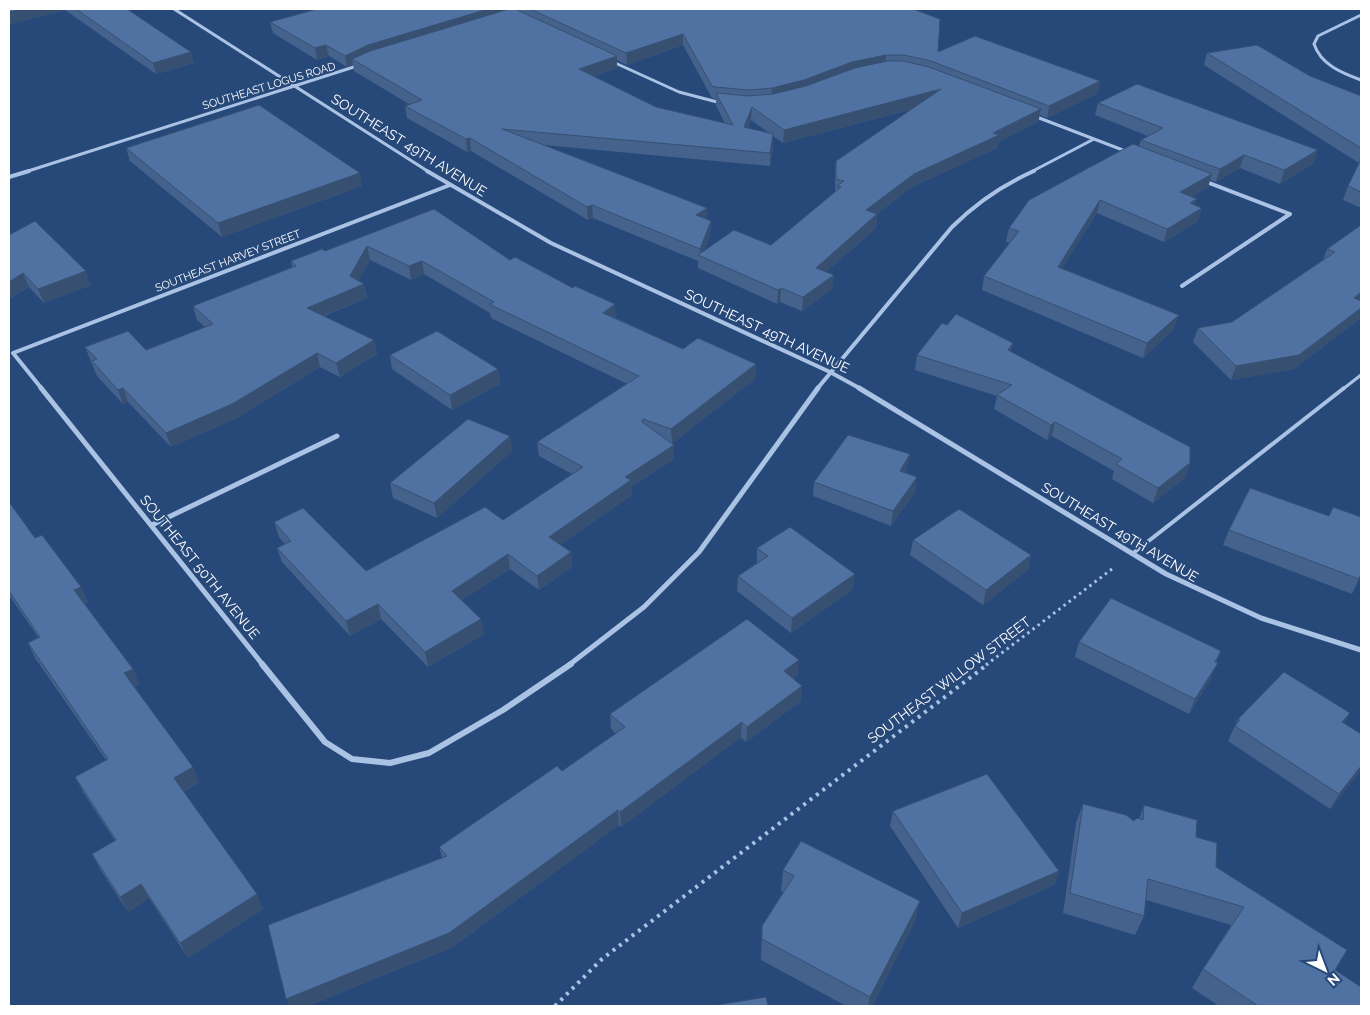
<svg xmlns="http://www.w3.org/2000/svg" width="1370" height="1015" font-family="Raleway,sans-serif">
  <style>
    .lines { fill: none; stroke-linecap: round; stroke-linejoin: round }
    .path-far1 { stroke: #aac2e3; stroke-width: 3; stroke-dasharray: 2.5 4; stroke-linecap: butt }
    .path { stroke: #aac2e3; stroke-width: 4; stroke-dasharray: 3 5; stroke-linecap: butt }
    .lane-far1 { stroke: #aac2e3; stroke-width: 3 }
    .lane { stroke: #aac2e3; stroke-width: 4 }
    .street-far3 { stroke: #aac2e3; stroke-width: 3 }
    .street-far2 { stroke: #aac2e3; stroke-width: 4 }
    .street-far1 { stroke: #aac2e3; stroke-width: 5 }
    .street { stroke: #aac2e3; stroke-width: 6 }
    .wall { fill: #44628c; fill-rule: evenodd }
    .shaded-wall { fill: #375072 }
    .building { fill: #4f72a3; stroke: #375072 }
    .labels { text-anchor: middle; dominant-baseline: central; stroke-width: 4; stroke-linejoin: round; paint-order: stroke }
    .far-street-label { font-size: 11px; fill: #fff; stroke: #27497a }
    .street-label { font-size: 14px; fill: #fff; stroke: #27497a }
  </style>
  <rect width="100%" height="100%" fill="#27497a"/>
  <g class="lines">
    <path class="path-far1" d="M 986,665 L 1112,569"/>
    <path class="path" d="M 555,1006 L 602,959 L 988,664"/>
    <path class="lane-far1" d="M 1343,389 L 1361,375"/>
    <path class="lane" d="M 1132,554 L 1344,388"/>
    <path class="street-far3" d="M 174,9 L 429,172
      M 1361,15 L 1318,36 L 1314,44 C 1321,65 1342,73 1361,80
      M 613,62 L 679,92 L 721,103
      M 1034,116 L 1128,152
      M 25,172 L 360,65
      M 1031,172 L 1094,139"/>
    <path class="street-far2" d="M 427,171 L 551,243 L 830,372 L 861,389
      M 9,177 L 29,171
      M 1204,181 L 1290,214
      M 1182,286 L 1290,214
      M 42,389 L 13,353 L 450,185
      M 817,389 L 952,227 C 976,203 1002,185 1034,171"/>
    <path class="street-far1" d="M 41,388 L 263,665
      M 859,388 L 1166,574 L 1261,618 L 1361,650
      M 152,525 L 337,436
      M 569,665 L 644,607 L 699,552 L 818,388"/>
    <path class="street" d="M 262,664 L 325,742 L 352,759 L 390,763 L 429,753 L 503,710 L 571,664"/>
  </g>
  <path class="wall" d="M 9,9 L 127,9 L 194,63 L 156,74 L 65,10 L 9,24 Z
    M 317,9 L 913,9 L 938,52 L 1100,81 L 1098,93 L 1047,118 L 1040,115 L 1038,122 L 998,142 L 997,148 L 912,187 L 877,214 L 876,228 L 826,272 L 834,275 L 832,289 L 802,311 L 780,302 L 777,304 L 698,268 L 698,261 L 593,218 L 588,220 L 471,151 L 467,152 L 407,118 L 405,106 L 409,104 L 354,71 L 353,64 L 347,67 L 329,56 L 317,60 L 273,33 L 270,22 ZM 683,45 L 712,98 L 716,99 L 716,106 L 725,123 L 656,107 L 594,76 L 617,68 L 617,60 L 627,65 ZM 913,109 L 836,161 L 835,174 L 835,192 L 771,245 L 704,251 L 710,234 L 711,221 L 706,219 L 707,208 L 544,145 L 770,166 L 773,146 L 773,136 L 783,143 ZM 751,120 L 769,133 L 748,128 Z
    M 1207,53 L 1310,76 L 1361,96 L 1361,208 L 1343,200 L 1348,186 L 1359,163 L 1204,65 Z
    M 1098,103 L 1314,163 L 1280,184 L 1240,168 L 1216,182 L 1210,180 L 1208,187 L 1191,197 L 1195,205 L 1198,221 L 1164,242 L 1097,213 L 1062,268 L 1174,329 L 1143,358 L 982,290 L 984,276 L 1010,243 L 1006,242 L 1009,228 L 1139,146 L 1141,140 L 1148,136 L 1095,115 Z
    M 126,148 L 362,186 L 222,237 L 130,161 Z
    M 434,209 L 510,260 L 616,318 L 683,349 L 756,364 L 755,379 L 672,443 L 674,459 L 631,487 L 632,495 L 560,545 L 571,552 L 572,567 L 539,590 L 510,569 L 462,600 L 484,634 L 428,667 L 381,619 L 350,636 L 282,562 L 277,548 L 285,544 L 279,537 L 274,522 L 366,571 L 503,520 L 572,474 L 539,456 L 537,442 L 627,384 L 491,318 L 490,313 L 424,274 L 411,280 L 370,260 L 358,281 L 364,284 L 367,298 L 324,316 L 374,340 L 377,354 L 340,377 L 320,367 L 237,418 L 171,447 L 128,402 L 123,404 L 97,376 L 85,347 L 146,350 L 205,327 L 197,320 L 193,306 L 292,267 L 291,261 L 325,251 Z
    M 35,221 L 91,285 L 44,303 L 29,287 L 9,299 Z
    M 1361,225 L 1361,318 L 1294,369 L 1231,380 L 1193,342 L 1198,328 L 1232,322 L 1323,260 L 1327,249 Z
    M 1013,343 L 1011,352 L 1190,463 L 1185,478 L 1153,503 L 1112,479 L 1114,471 L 1052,436 L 1047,440 L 994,409 L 997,396 L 915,370 L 917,355 Z
    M 390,355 L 498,369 L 500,384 L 452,410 L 392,369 Z
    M 510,436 L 512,451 L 437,518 L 393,498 L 390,483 Z
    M 907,469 L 905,473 L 915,492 L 891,526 L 813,496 L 814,482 Z
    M 9,502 L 35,538 L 81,587 L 88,602 L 84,604 L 133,669 L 139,684 L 134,687 L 199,782 L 183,792 L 263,909 L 188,958 L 149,898 L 128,912 L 100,869 L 92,854 L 115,841 L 83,792 L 75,777 L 106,760 L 35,658 L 28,643 L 38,637 L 9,595 Z
    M 1333,507 L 1359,579 L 1352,594 L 1223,545 L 1229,530 L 1329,516 Z
    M 913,540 L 1031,555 L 1028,570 L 983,605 L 910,555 Z
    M 757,548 L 853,589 L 791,633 L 737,591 L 738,576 L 757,563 Z
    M 1079,642 L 1221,651 L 1216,662 L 1211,678 L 1189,714 L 1075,657 Z
    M 798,675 L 793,679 L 801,701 L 746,742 L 741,737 L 621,827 L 619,825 L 453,947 L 308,1006 L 290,1006 L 442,858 L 439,847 L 562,771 L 616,734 L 611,729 L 610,714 Z
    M 1238,719 L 1344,724 L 1361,770 L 1330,809 L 1228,741 Z
    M 1083,804 L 1134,821 L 1139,819 L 1144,805 L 1196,837 L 1216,867 L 1335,970 L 1361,1006 L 1219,1006 L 1192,988 L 1203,969 L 1231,925 L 1146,900 L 1144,916 L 1135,935 L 1063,913 L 1076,823 Z
    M 893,811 L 1059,871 L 1054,885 L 958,928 L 890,826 Z
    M 783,870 L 915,921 L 872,1006 L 846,1006 L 761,960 L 762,926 L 783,892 L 781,891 Z"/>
  <path class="shaded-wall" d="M 22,9 L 65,9 L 65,10 L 9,24 L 9,12 Z
    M 488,9 L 523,9 L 370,57 L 352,59 L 353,64 L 347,67 L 345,56 L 368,45 Z
    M 683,34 L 683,45 L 627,65 L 626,53 Z
    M 326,45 L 329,56 L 317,60 L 315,48 Z
    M 191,52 L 194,63 L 156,74 L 153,63 Z
    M 886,55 L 885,67 L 771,100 L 772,88 L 852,62 Z
    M 617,56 L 617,68 L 580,81 L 579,69 Z
    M 1100,81 L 1098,93 L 1047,118 L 1049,106 Z
    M 941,89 L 939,102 L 783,143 L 784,130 Z
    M 752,107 L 751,120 L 744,140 L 744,127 Z
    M 1041,109 L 1038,122 L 998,142 L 997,148 L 912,187 L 864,224 L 866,210 L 914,174 L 993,133 Z
    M 773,134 L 773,146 L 770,166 L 770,153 Z
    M 470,138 L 471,151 L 467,152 L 466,139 Z
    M 1318,150 L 1314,163 L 1280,184 L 1284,170 Z
    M 1244,155 L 1240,168 L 1216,182 L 1220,169 Z
    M 360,173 L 362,186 L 222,237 L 218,223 Z
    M 1212,174 L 1208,187 L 1176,206 L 1180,192 Z
    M 1197,199 L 1193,212 L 1190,203 Z
    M 1100,200 L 1097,213 L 1055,280 L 1058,267 Z
    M 592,205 L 593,218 L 588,220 L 587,207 Z
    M 707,208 L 706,222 L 696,215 Z
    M 1202,208 L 1198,221 L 1164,242 L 1167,229 Z
    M 877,214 L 876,228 L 815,282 L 816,268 Z
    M 711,221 L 710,234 L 702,256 L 700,256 L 700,249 Z
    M 367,246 L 370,260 L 354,288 L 364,284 L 367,298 L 310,321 L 307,308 L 350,276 Z
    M 422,261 L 424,274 L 411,280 L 409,266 Z
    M 86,271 L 91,285 L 44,303 L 38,289 Z
    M 23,273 L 29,287 L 9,299 L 9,282 Z
    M 834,275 L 832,289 L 802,311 L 803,297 Z
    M 781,288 L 780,302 L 777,304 L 778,290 Z
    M 1361,292 L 1361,302 L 1354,298 Z
    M 615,304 L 616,318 L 603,313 Z
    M 1361,308 L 1361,318 L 1294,369 L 1231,380 L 1236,366 Z
    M 1179,315 L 1174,329 L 1143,358 L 1147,343 Z
    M 374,340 L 377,354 L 340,377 L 336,363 Z
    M 1013,343 L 1010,358 L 1008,350 Z
    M 317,353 L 320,367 L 237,418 L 171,447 L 166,433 Z
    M 756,364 L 755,379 L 672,444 L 671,429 Z
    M 498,369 L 500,384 L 452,410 L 450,395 Z
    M 123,388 L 128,402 L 123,404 L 118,390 Z
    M 1055,422 L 1052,436 L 1047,440 L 1051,425 Z
    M 510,436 L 512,451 L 437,518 L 434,503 Z
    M 674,445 L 674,459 L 631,487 L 632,495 L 550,552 L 549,537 L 625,477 Z
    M 910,454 L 907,469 L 898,486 L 900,471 Z
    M 1190,463 L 1185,478 L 1153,503 L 1158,488 Z
    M 917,477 L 915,492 L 891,526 L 893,511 Z
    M 571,552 L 572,567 L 539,590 L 537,576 Z
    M 508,554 L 510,569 L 454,605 L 452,591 Z
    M 1031,555 L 1028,570 L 983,605 L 986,590 Z
    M 855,574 L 853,589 L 791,633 L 792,618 Z
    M 81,587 L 88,602 L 81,605 L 74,590 Z
    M 378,604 L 381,619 L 350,636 L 346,621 Z
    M 481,619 L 484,634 L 428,667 L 425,652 Z
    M 799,660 L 798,675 L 783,686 L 784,671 Z
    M 1218,663 L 1211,678 L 1189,714 L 1195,699 Z
    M 133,669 L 139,684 L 131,688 L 124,673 Z
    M 802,686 L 801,701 L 746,742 L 747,727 Z
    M 1350,713 L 1342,728 L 1342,722 Z
    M 742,722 L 741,737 L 621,827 L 620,812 Z
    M 1361,766 L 1361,770 L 1330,809 L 1339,794 Z
    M 193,767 L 199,782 L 180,793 L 174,778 Z
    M 618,810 L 619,825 L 453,947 L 308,1006 L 290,1006 L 286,999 Z
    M 1059,871 L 1054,885 L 958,928 L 962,913 Z
    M 141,884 L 149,898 L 128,912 L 120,897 Z
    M 257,894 L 263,909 L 188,958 L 180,943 Z
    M 920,901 L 915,921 L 872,1006 L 868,1006 L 870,997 Z"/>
  <path class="building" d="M 9,9 L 22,9 L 9,12 Z
    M 76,9 L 127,9 L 191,52 L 153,63 Z
    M 317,9 L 488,9 L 368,45 L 345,56 L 326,45 L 315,48 L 270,22 Z
    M 509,9 L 515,9 L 617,56 L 579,69 L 656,107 L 733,125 L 716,93 L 749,96 L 773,94 L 806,86 L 855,68 L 887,61 L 903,61 L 929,67 L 1041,109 L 993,133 L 999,135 L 914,174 L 866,210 L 877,214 L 816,268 L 834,275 L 803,297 L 781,288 L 778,290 L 698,255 L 734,230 L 771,245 L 841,187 L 837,186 L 844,181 L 836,179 L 836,161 L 941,89 L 784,130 L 752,107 L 744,127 L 773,134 L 770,153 L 502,129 L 707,208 L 696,215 L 711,221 L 700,249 L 592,205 L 587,207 L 470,138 L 466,139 L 405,106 L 422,100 L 352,59 L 370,51 Z
    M 530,9 L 913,9 L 940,19 L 938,52 L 975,36 L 1100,81 L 1049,106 L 931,61 L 904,55 L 886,55 L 852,62 L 804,80 L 772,88 L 749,90 L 715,87 L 712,86 L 683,34 L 626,53 Z
    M 1257,45 L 1310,76 L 1361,96 L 1361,148 L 1207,53 Z
    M 1137,84 L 1318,150 L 1284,170 L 1244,155 L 1220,169 L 1141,140 L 1163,128 L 1098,103 Z
    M 259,105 L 360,173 L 218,223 L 126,148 Z
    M 1133,144 L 1212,174 L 1180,192 L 1197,199 L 1190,203 L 1202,208 L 1167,229 L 1100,200 L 1058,267 L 1179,315 L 1147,343 L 984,276 L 1019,231 L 1009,228 L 1029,200 Z
    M 1361,159 L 1361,192 L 1348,186 Z
    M 434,209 L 510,260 L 515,257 L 573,288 L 575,286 L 615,304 L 603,313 L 683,349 L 698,338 L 756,364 L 671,429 L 643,419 L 642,422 L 674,445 L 625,477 L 631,480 L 549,537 L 571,552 L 537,576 L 508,554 L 452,591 L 481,619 L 425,652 L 378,604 L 346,621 L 277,548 L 291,541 L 274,522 L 303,508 L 366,571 L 485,507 L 503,520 L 583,467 L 537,442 L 639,376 L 489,304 L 494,302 L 422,261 L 409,266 L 367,246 L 350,276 L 364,284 L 307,308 L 374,340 L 336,363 L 317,353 L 232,404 L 166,433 L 123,388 L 118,390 L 92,361 L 97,359 L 85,347 L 128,331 L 146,350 L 213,324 L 193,306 L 296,266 L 291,261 L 322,249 L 325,251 Z
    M 35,221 L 86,271 L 38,289 L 23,273 L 9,282 L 9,235 Z
    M 1361,225 L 1361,292 L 1354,298 L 1361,301 L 1361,308 L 1299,355 L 1236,366 L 1198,328 L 1232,322 L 1335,252 L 1327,249 Z
    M 956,314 L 1013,343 L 1008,350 L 1190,447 L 1190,463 L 1158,488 L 1116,464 L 1122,459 L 1055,422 L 1051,425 L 997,395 L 1012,385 L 917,355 L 942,323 L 947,325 Z
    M 437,331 L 498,369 L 450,395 L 390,355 Z
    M 468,419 L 510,436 L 434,503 L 390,483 Z
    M 848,435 L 910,454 L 900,471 L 917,477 L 893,511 L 814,482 Z
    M 1250,488 L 1329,516 L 1333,507 L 1361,517 L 1361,573 L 1359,579 L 1229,530 Z
    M 9,502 L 35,538 L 42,535 L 81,587 L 74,590 L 133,669 L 124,673 L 193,767 L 174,778 L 257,894 L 180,943 L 141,884 L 120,897 L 92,854 L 116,840 L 75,777 L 108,759 L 28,643 L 40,637 L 9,591 Z
    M 959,509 L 1031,555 L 986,590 L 913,540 Z
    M 790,527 L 855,574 L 792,618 L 738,576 L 768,556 L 757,548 Z
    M 1111,598 L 1221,651 L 1215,662 L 1218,663 L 1195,699 L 1079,642 Z
    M 747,619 L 799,660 L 784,671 L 802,686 L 747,727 L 742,722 L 620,812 L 618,810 L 449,933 L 286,999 L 268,925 L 447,856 L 439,847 L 557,766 L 562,771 L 625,727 L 610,714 Z
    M 1284,672 L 1350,713 L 1342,722 L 1361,734 L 1361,766 L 1339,794 L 1235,726 L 1240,720 L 1238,719 Z
    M 987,774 L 1059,871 L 962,913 L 893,811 Z
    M 1083,804 L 1126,815 L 1134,821 L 1137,818 L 1143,820 L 1144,805 L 1197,820 L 1196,837 L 1217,843 L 1216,867 L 1347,950 L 1335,970 L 1361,987 L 1361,1006 L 1258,1006 L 1203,969 L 1244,907 L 1148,879 L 1144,916 L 1070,893 Z
    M 801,841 L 920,901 L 870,997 L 762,939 L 762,926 L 794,876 L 783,870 Z
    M 766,997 L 768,1006 L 711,1006 Z"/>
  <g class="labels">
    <g class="far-street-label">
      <text transform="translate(269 86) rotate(-17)">SOUTHEAST LOGUS ROAD</text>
      <text transform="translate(228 261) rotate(-21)">SOUTHEAST HARVEY STREET</text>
    </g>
    <g class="street-label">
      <text transform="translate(409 145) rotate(32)">SOUTHEAST 49TH AVENUE</text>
      <text transform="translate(767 331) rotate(25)">SOUTHEAST 49TH AVENUE</text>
      <text transform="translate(1120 532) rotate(31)">SOUTHEAST 49TH AVENUE</text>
      <text transform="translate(200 567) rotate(51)">SOUTHEAST 50TH AVENUE</text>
      <text transform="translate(949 680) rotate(-37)">SOUTHEAST WILLOW STREET</text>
    </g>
  </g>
  <rect width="1370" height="1015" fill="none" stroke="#ffffff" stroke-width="20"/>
  <g transform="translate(1325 970) rotate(138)" stroke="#27497a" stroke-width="4" paint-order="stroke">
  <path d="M0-4L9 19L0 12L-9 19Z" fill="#ffffff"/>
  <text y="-8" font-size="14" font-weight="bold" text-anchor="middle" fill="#ffffff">N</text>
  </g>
</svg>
